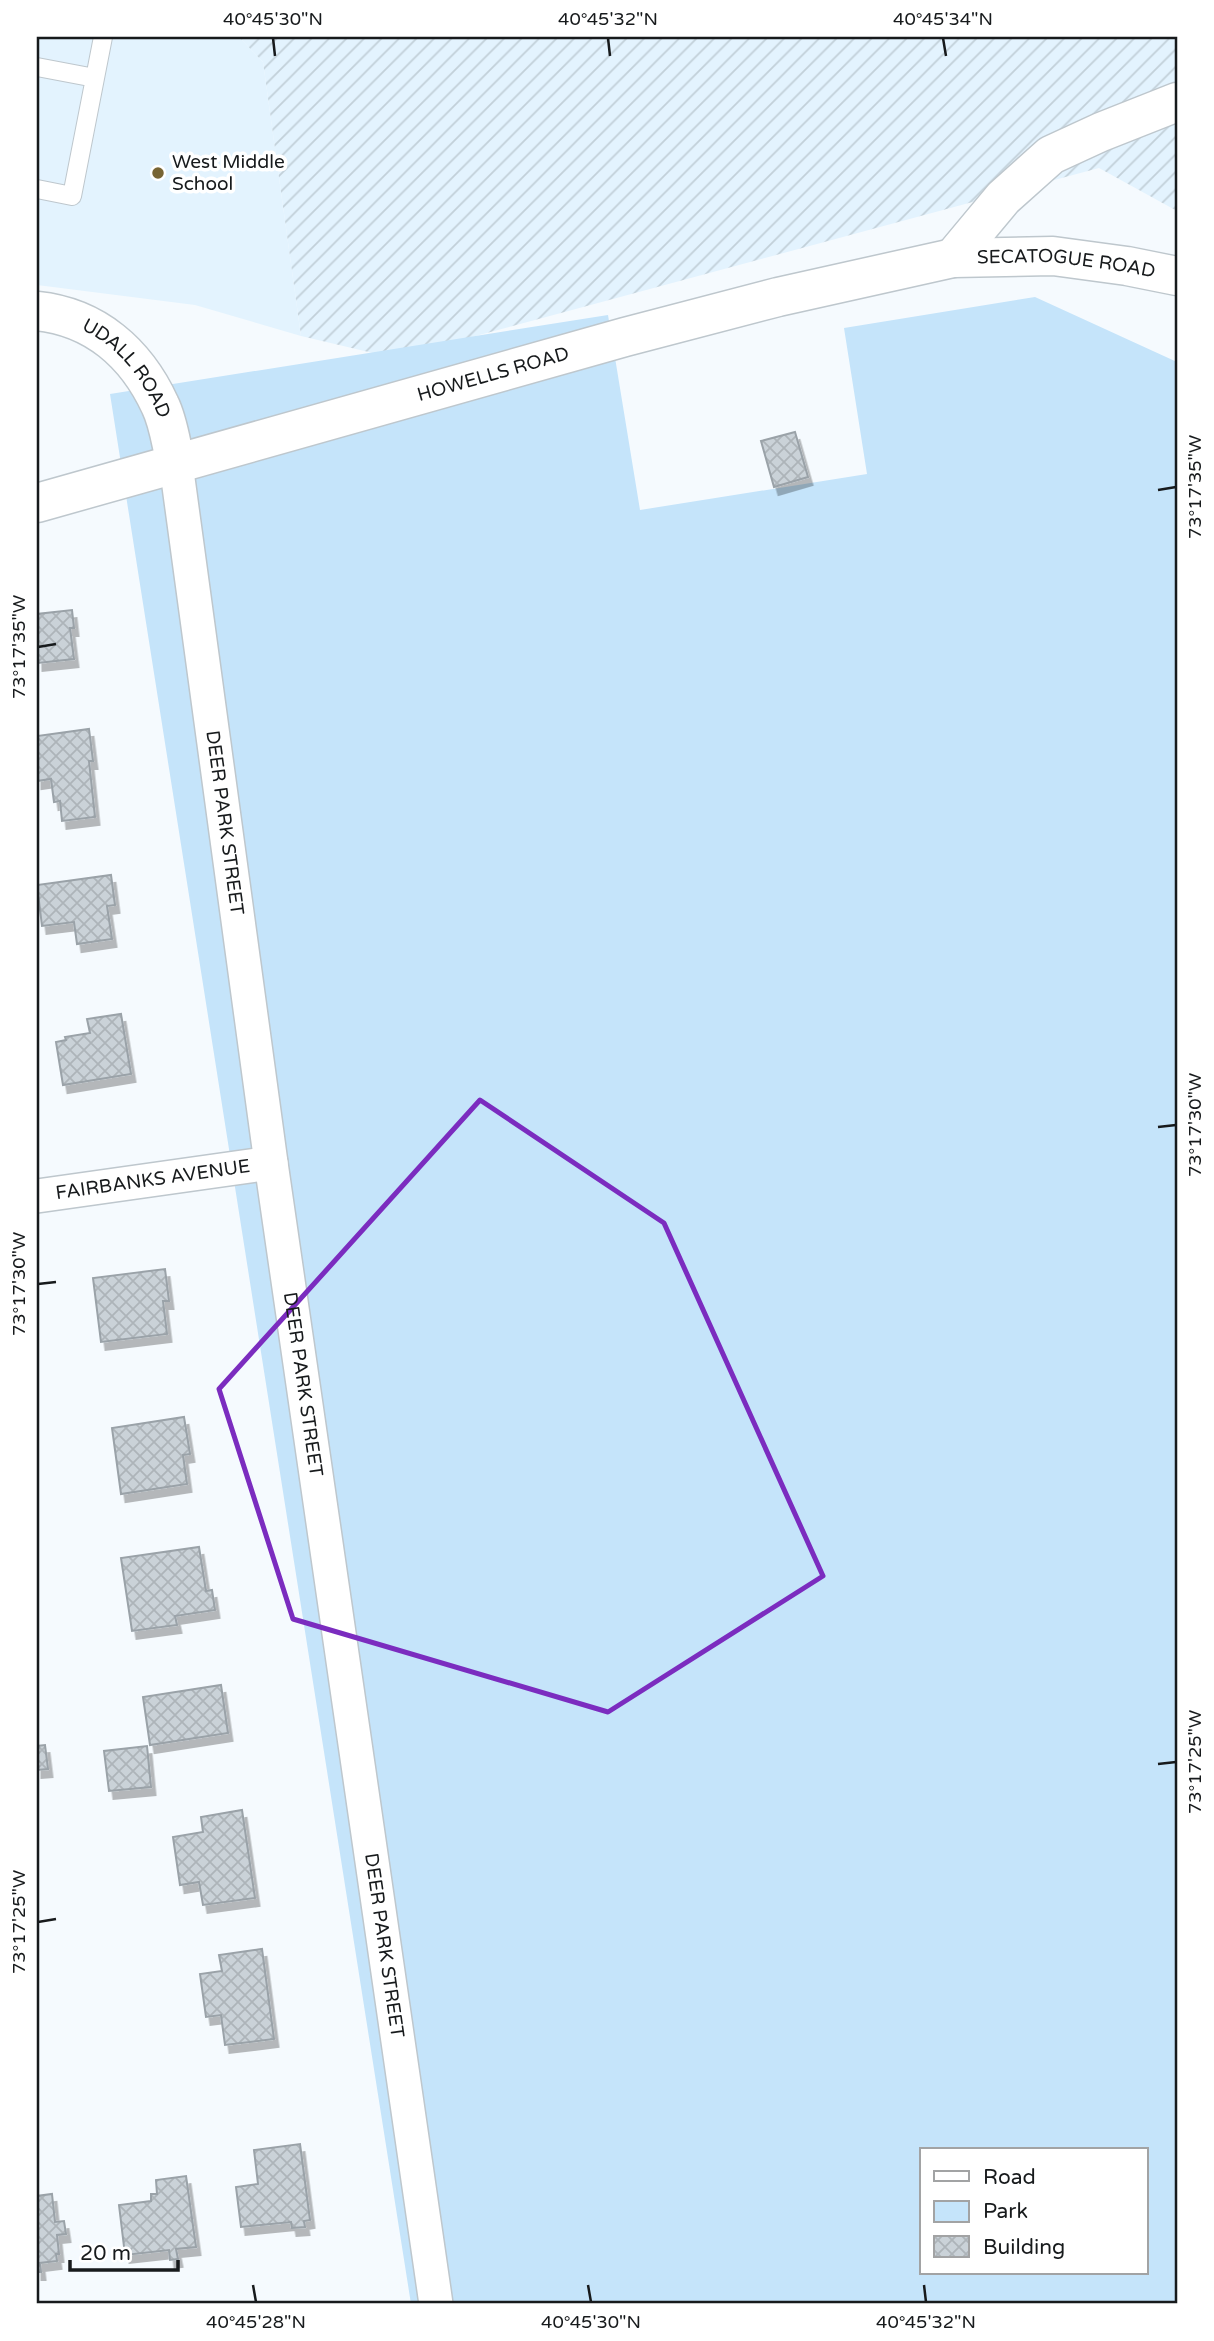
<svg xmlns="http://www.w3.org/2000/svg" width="1214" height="2341" font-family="'Varela Round',sans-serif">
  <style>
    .built { fill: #e3f3fe }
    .industrial { fill: url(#industrial-furrows) }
    .green { fill: #c5e4fa; fill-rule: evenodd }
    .building { fill: url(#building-cross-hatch); stroke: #9aa2a8; stroke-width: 2; filter: url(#shadow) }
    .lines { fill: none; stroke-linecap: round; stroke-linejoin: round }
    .lane-casing { stroke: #bec7cd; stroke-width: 20 }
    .street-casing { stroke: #bec7cd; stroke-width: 36 }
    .secondary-casing { stroke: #bec7cd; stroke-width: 41 }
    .lane { stroke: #fff; stroke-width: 18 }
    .street { stroke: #fff; stroke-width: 33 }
    .secondary { stroke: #fff; stroke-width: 38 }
    .marked { fill: none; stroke: #7b2cbf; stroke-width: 5; stroke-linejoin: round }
    .ticks { fill: none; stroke: #171a1c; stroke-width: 2.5 }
    .poi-dot { fill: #776433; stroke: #fff; stroke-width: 2.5 }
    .labels { text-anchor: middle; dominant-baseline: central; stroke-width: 7; stroke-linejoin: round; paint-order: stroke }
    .poi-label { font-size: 19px; fill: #171a1c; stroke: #fff; text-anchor: start }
    .street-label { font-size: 19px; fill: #171a1c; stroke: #fff }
    .neatline { fill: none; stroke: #171a1c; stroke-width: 2.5 }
    .ticks-label { font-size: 18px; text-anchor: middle; fill: #171a1c }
  </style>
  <defs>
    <pattern id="industrial-furrows" width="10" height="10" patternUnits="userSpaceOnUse" patternTransform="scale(1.75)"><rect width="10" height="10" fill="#e3f3fe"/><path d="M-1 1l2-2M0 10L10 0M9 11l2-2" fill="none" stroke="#c2d0d9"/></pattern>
    <pattern id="building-cross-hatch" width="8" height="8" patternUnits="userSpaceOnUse" patternTransform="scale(1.75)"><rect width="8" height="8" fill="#cad2d8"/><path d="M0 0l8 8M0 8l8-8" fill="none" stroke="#adb4b9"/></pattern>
    <filter id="shadow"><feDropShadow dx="4.5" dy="8" stdDeviation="0" flood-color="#0004"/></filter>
  </defs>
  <rect width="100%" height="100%" fill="#f5fafe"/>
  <path class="built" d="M 37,37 L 239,37 L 263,62 L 301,336 L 195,305 L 37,285 Z"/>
  <path class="industrial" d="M 239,37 L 1177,37 L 1177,211 L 1099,168 L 394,358 L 301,336 L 263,62 Z"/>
  <path class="green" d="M 1035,297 L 1177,362 L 1177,2304 L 411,2304 L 110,394 L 608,315 L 640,510 L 867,474 L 844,328 ZM 922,2150 L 1146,2150 L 1146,2273 L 922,2273 Z"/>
  <path class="building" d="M 795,432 L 808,477 L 774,487 L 761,441 Z
    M 72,610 L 74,628 L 70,628 L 74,659 L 38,663 L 37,614 Z
    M 89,729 L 93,761 L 89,761 L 95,817 L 62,821 L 60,801 L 54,802 L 51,779 L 37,781 L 37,736 Z
    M 111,875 L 115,905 L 107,906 L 112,939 L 77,944 L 74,922 L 42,926 L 37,885 Z
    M 121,1014 L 131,1074 L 63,1085 L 56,1042 L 66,1040 L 65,1037 L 90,1033 L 87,1019 Z
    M 165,1269 L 169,1301 L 163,1301 L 167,1334 L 101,1342 L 93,1278 Z
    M 184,1417 L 190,1454 L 183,1455 L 187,1484 L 121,1494 L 112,1428 Z
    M 199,1547 L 206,1591 L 212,1590 L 215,1610 L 175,1616 L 177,1625 L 132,1631 L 121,1558 Z
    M 221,1685 L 228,1733 L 150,1745 L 143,1697 Z
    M 45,1745 L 48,1769 L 37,1770 L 37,1746 Z
    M 147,1746 L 151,1787 L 109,1791 L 104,1751 Z
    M 242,1810 L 255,1898 L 203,1905 L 199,1882 L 180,1885 L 173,1837 L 203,1832 L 201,1817 Z
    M 262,1949 L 274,2039 L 225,2045 L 221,2015 L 206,2017 L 200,1974 L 222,1971 L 219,1955 Z
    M 300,2144 L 310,2220 L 304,2221 L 305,2227 L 292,2228 L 291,2222 L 241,2227 L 236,2187 L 258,2184 L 254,2150 Z
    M 186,2176 L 196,2247 L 176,2249 L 178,2259 L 170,2260 L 169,2250 L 125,2255 L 119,2205 L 151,2201 L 151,2194 L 157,2194 L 156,2180 Z
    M 52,2194 L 55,2222 L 64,2221 L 66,2234 L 57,2235 L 59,2254 L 56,2254 L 57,2261 L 40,2263 L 41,2272 L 37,2272 L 37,2196 Z"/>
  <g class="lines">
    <defs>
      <path id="lane" d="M 37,67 L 95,78
        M 37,189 L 72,196 L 103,37"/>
      <g id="street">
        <path id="s1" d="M 176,464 L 271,1163 L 436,2304"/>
        <path id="s2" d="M 37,1196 L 271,1163"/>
      </g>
      <g id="secondary">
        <path d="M 953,258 L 1003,198 L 1051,155 L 1101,132 L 1177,102"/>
        <path id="s3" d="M 37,311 C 95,317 136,353 160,405 C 169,423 171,445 176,464"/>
        <path id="s4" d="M 37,503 L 625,337 L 778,297 L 953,258 L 1053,256 L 1127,266 L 1177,276"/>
      </g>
    </defs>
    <use href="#lane" class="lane-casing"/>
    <use href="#street" class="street-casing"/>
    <use href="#secondary" class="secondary-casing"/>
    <use href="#lane" class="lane"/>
    <use href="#street" class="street"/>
    <use href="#secondary" class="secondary"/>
  </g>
  <path class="marked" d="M 480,1100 L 664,1223 L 823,1576 L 608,1712 L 293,1619 L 219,1389 Z"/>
  <path class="ticks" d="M 273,38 L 275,56M 608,38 L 610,56M 943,38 L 946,56M 1158,490 L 1176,487M 38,647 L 56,644M 1158,1127 L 1176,1125M 38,1284 L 56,1282M 1158,1764 L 1176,1762M 38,1922 L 56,1919M 253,2285 L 256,2302M 588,2285 L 591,2302M 924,2285 L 926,2302"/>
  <circle class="poi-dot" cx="158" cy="173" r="7"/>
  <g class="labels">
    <g class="poi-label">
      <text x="172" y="162">West Middle<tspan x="172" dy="22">School</tspan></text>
    </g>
    <g class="street-label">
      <text stroke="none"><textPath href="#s4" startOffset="1062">SECATOGUE ROAD</textPath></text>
      <text stroke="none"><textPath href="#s3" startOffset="112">UDALL ROAD</textPath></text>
      <text stroke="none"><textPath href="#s4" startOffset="474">HOWELLS ROAD</textPath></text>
      <text stroke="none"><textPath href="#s1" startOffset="362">DEER PARK STREET</textPath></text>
      <text stroke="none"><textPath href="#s2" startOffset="117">FAIRBANKS AVENUE</textPath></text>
      <text stroke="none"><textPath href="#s1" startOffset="929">DEER PARK STREET</textPath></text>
      <text stroke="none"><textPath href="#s1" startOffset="1496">DEER PARK STREET</textPath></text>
    </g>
  </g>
  <rect width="1214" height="2341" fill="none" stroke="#ffffff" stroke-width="77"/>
  <rect x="920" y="2148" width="228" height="126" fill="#ffffff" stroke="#a2a3a4" stroke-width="2"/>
  <rect x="934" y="2171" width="35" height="10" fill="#ffffff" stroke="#a2a3a4" stroke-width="2"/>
  <text x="983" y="2184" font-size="21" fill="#171a1c">Road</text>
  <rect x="934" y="2201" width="35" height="21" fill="#c5e4fa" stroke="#a2a3a4" stroke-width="2"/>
  <text x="983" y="2218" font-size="21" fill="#171a1c">Park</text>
  <rect x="934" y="2236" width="35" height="21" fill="url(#building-cross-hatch)" stroke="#a2a3a4" stroke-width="2"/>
  <text x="983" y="2254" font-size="21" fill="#171a1c">Building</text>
  <path d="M70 2260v10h108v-10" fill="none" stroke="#171a1c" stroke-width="3.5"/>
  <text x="80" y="2260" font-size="21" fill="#171a1c" stroke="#ffffff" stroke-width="5" paint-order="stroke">20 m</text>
  <rect x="38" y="38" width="1138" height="2264" class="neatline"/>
  <g class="ticks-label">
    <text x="273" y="25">40°45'30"N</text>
    <text x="608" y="25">40°45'32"N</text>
    <text x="943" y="25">40°45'34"N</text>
    <text transform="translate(1195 487) rotate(-90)" y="6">73°17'35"W</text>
    <text transform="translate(19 647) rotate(-90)" y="6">73°17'35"W</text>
    <text transform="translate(1195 1125) rotate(-90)" y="6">73°17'30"W</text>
    <text transform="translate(19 1284) rotate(-90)" y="6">73°17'30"W</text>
    <text transform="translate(1195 1762) rotate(-90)" y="6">73°17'25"W</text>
    <text transform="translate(19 1922) rotate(-90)" y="6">73°17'25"W</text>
    <text x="256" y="2328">40°45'28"N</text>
    <text x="591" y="2328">40°45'30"N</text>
    <text x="926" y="2328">40°45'32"N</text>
  </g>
</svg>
